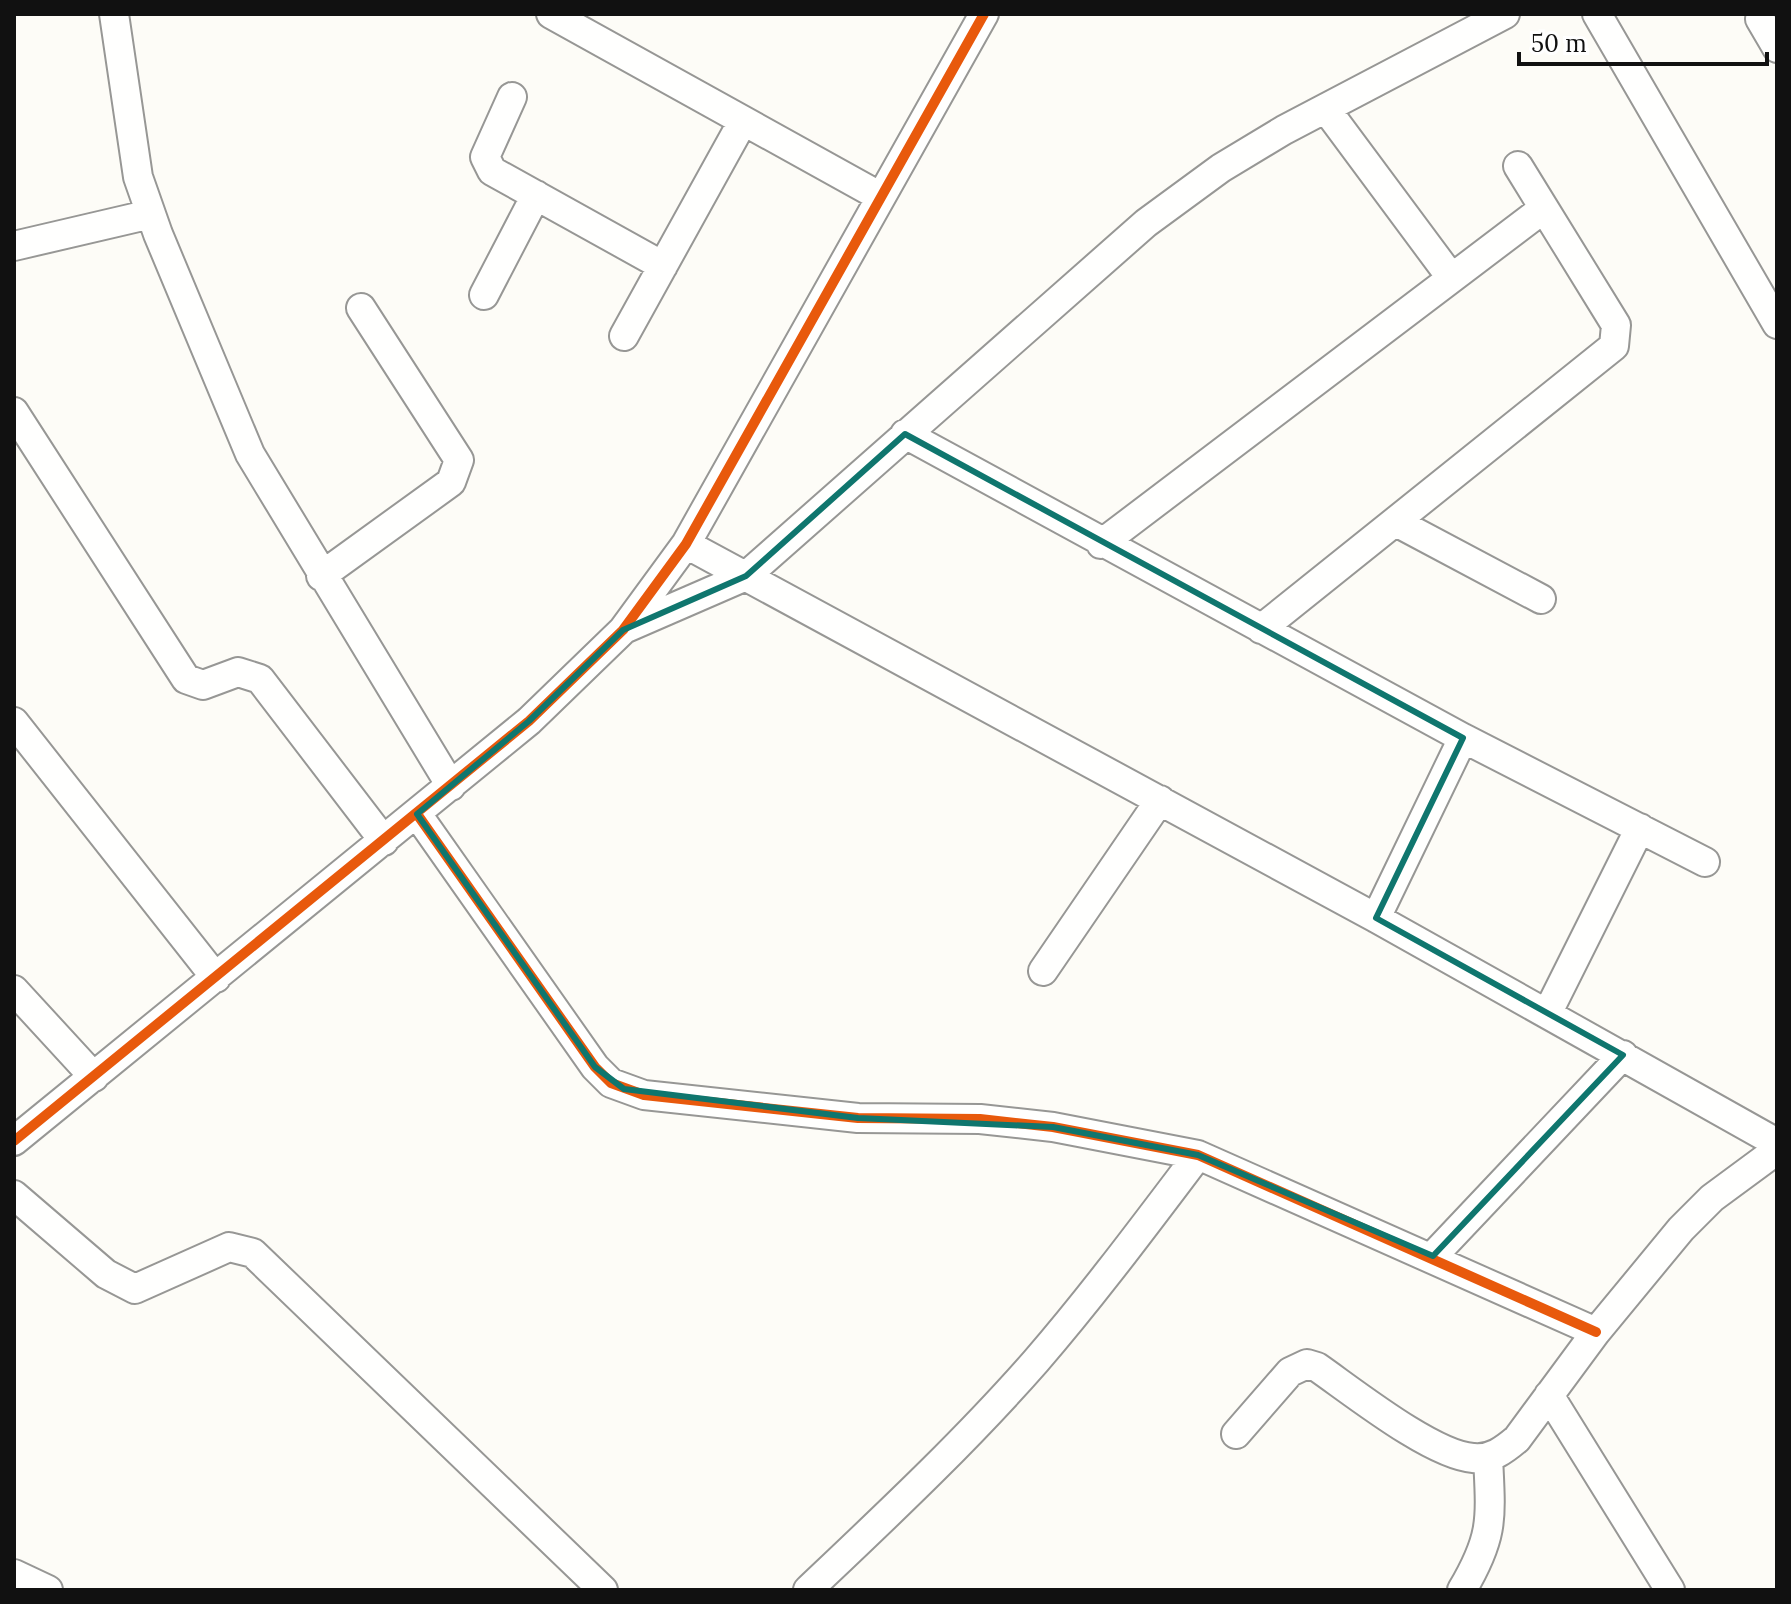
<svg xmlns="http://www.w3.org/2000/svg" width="1791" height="1604" font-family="Lora,serif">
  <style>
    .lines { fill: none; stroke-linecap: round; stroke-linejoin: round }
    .street-casing { stroke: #979795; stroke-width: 32 }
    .street { stroke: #fffffe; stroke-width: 28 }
    .cycleway-casing { stroke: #fff; stroke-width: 15 }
    .cycleway { stroke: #e8590c; stroke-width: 10 }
    .marked { fill: none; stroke: #0f766e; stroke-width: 6; stroke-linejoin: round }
  </style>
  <rect width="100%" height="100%" fill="#fdfcf7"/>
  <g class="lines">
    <defs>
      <path id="street" d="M 114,14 L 138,177 L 158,234 L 250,454 L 451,786
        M 551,14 L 881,197
        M 1597,14 L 1777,324
        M 1760,19 L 1777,48
        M 512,97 L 485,157 L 492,171 L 663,266
        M 1326,109 L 1450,276
        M 14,246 L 151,214
        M 484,295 L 536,195
        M 624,336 L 743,121
        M 14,412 L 186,679 L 203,685 L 238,672 L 260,679 L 384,841
        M 905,434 L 1463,738 L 1705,862
        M 1396,522 L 1541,599
        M 686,544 L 1376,918 L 1777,1143
        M 1101,544 L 1543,209
        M 321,576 L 451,482 L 459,460 L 361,308
        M 624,629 L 746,576 L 1146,223 L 1221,168 L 1284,130 L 1505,14
        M 1261,629 L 1614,346 L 1616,325 L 1518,166
        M 14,722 L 216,978
        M 417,814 L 595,1067 L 611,1083 L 644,1095 L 858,1118 L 980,1119 L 1053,1127 L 1198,1155 L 1596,1332
        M 1376,918 L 1463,738
        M 1043,971 L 1160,800
        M 14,990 L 94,1077
        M 1548,1012 L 1640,828
        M 14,1141 L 529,721 L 623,630 L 686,544 L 984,14
        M 14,1195 L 106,1274 L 135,1289 L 229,1247 L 253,1253 L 603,1590
        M 1433,1256 L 1623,1055
        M 1549,1395 L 1670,1590
        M 1236,1434 L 1290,1372 L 1307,1364 L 1317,1367 C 1353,1392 1432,1455 1473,1458 C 1491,1460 1504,1450 1517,1439 L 1596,1332 L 1681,1229 L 1712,1198 L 1777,1150
        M 14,1574 L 48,1590
        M 808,1590 C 886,1516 965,1442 1036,1361 C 1093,1295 1145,1225 1198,1155
        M 1462,1590 C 1494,1536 1491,1519 1488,1457"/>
    </defs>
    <use href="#street" class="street-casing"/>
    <use href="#street" class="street"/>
    <defs>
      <path id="cycleway" d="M 417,814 L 595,1067 L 611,1083 L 644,1095 L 858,1118 L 980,1119 L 1053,1127 L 1198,1155 L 1596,1332
        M 14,1141 L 529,721 L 623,630 L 686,544 L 984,14"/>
    </defs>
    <use href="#cycleway" class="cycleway-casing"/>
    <use href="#cycleway" class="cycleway"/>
  </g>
  <path class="marked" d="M 905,434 L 1463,738 L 1376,918 L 1623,1055 L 1433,1256 L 1198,1155 L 1053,1127 L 858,1118 L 624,1089 L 595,1067 L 417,814 L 529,721 L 623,630 L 746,576 Z"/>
  <rect width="1791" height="1604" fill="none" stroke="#111111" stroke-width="32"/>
  <path d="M1519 52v12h248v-12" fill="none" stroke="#111111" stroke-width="4"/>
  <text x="1531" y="52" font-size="24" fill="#111111" stroke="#ffffff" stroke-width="6" paint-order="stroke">50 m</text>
</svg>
